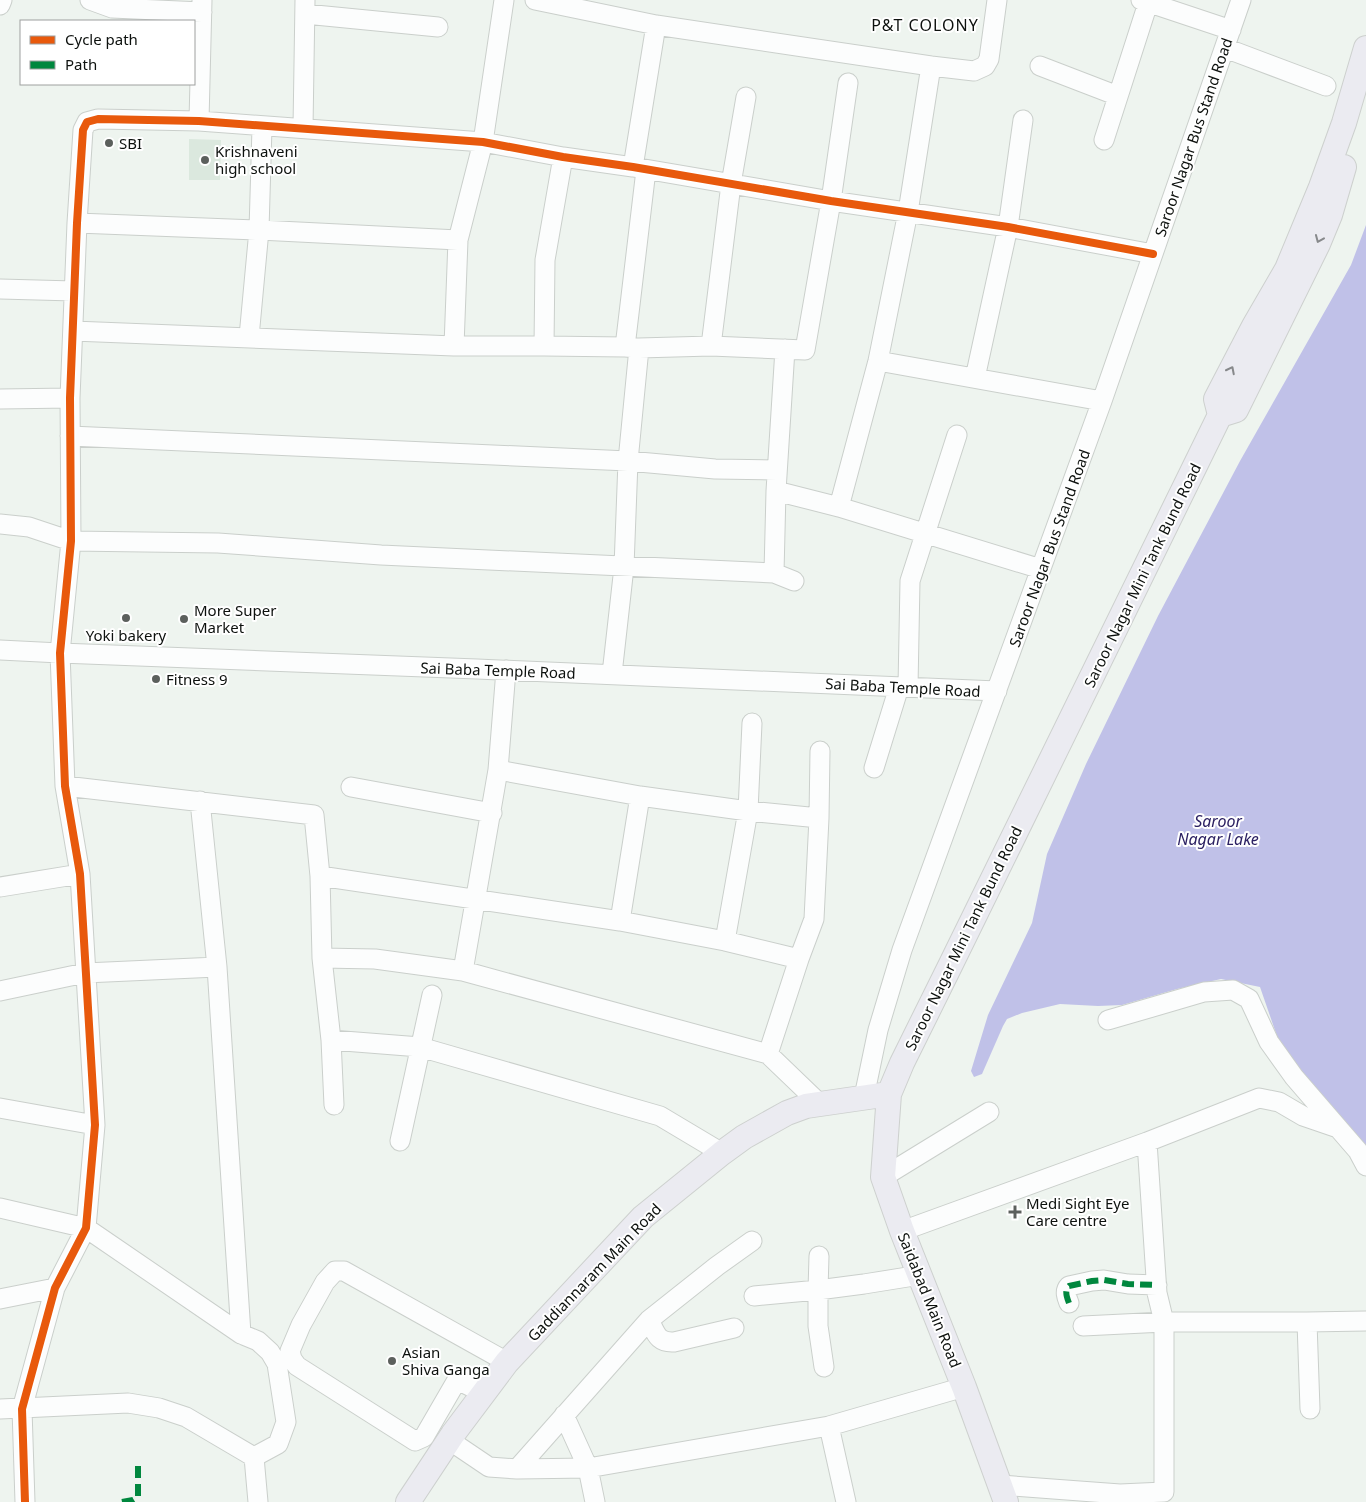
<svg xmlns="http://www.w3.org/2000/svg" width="1366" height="1502" font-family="'Noto Sans',sans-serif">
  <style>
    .built { fill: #dbe8de }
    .water { fill: #c0c1e8 }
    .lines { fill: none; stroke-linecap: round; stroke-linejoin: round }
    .minor-casing { stroke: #cacfcb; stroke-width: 21 }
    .major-casing { stroke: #cdd0ce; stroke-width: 26 }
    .minor { stroke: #fcfdfd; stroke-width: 19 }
    .major { stroke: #ebebf1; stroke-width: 24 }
    .quiet { stroke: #00873e; stroke-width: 6; stroke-dasharray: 12 6; stroke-linecap: butt }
    .cycleway-casing { stroke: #fff; stroke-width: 11 }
    .cycleway { stroke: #e8590c; stroke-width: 8 }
    .oneway { stroke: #87898b }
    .poi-dot { fill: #5c605d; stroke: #fff; stroke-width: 2 }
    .labels { text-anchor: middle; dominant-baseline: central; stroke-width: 4; stroke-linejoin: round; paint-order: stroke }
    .street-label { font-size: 15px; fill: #0d110e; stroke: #fff }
    .poi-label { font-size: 15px; fill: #0d110e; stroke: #fff; text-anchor: start }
    .neighbourhood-label { font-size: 16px; letter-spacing: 1px; fill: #0d110e; stroke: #fff }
    .water-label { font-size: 16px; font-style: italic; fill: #2b2062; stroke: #fff }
  </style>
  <rect width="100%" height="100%" fill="#eef4ef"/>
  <path class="built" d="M 189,139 L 221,140 L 220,180 L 189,180 Z"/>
  <path class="water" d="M 1366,225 L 1366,1149 L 1314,1096 L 1278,1039 L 1260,987 L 1221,979 L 1177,989 L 1122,1005 L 1098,1006 L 1060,1004 L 1022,1013 L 1007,1019 L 1003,1026 L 982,1074 L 974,1077 L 971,1071 L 988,1015 L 1032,923 L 1047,854 L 1086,764 L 1158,616 L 1240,461 L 1351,265 Z"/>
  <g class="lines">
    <defs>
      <path id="minor" d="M 90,0 L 112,8 L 202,12
        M 535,0 L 656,25 L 931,66 L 974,71 L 985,66 L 989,59 L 997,0
        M 1141,0 L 1231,30
        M 0,5 L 2,0
        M 305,14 L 438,27
        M 1225,48 L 1326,86
        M 1040,66 L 1118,96
        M 199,121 L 202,0
        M 303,128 L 305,0
        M 1104,140 L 1149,0
        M 633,167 L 656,25
        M 77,223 L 259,230 L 458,240
        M 0,289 L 74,291
        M 73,331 L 454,346 L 544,346 L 625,347 L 639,348 L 711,346 L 805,350 L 831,201 L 848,83
        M 249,337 L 259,230 L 262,127
        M 454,346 L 458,240 L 483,142 L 504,0
        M 544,346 L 545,260 L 563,157
        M 711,346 L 731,184 L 746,97
        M 625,347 L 646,170
        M 878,361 L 1102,401
        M 975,378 L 1008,227 L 1023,120
        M 0,399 L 70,398
        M 70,436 L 628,461 L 715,469 L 777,470
        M 776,491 L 839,507 L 1041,569
        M 839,507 L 878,361 L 908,212 L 931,66
        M 0,524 L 29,527 L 71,541 L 218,543 L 381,555 L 774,573 L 794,581
        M 774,573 L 776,491 L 785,349
        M 0,650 L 60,653 L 477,669 L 997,691
        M 612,674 L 624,567 L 628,461 L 639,348
        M 908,687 L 910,581 L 957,435
        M 874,768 L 899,687
        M 498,770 L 640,796 L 748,811 L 819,818
        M 65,786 L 314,815 L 320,876 L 322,958 L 331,1040 L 334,1105
        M 351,787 L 492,813
        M 200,801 L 217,967 L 241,1334
        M 320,876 L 620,921 L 725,941 L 799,959
        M 0,887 L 80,874
        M 620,921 L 640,796
        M 725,941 L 748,811 L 752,723
        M 322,958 L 375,959 L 463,971 L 768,1054 L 820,1104
        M 463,971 L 498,770 L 506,670
        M 0,991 L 85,973 L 217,967
        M 1108,1020 L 1204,992 L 1233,990 L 1249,999 L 1269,1042 L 1294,1077 L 1358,1151 L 1366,1166
        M 331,1040 L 420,1047 L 660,1116 L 722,1153
        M 768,1054 L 799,959 L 814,919 L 819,818 L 820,751
        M 864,1097 L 878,1030 L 902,950 L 1102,401 L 1241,0
        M 0,1108 L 95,1125
        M 400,1141 L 432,995
        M 883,1177 L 989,1112
        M 0,1208 L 86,1228 L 241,1334 L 258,1341 L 270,1352 L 277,1364 L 286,1422 L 278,1444 L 254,1457
        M 902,1231 L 1147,1142 L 1259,1098 L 1279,1102 L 1303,1116 L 1338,1128
        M 754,1296 L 818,1290 L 819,1256
        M 0,1299 L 55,1288
        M 1069,1303 C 1067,1298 1064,1291 1069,1286 L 1092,1281 L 1104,1280 L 1128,1284 L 1157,1285
        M 649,1320 C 656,1333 657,1343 674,1342 L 734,1328
        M 1307,1322 L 1310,1409
        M 1083,1326 L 1164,1322 L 1307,1322 L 1366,1321
        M 824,1367 L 818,1326 L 818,1290 L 864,1284 L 920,1275
        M 484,1393 L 457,1380 L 424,1437 L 415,1441 L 297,1366 L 292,1359 L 290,1351 L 301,1325 L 325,1282 L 335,1271 L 344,1271 L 507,1362
        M 0,1409 L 128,1403 L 159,1408 L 186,1417 L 254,1457 L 258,1502
        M 564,1415 L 588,1468 L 595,1502
        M 829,1426 L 846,1502
        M 449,1440 L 489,1467 L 517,1469 L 588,1468 L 829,1426 L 964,1387
        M 517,1469 L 649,1320 L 717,1266 L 752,1241
        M 1000,1485 L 1120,1494 L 1164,1492 L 1164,1322 L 1157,1293 L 1147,1142
        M 25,1502 L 22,1409 L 55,1288 L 86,1228 L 95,1125 L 80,874 L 65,786 L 60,653 L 71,541 L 70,398 L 77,223 L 83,130 L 87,122 L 98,119 L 199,121 L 483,142 L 563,157 L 633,167 L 831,201 L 1008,227 L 1153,254"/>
      <path id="major" d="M 1220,415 L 1236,410 L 1318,244 L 1330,215 L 1344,167
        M 408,1502 L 453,1434 L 507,1362 L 643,1217 L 722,1153 L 744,1137 L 787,1113 L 806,1106 L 889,1094
        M 1006,1502 L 964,1387 L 902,1231 L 883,1177 L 889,1094 L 902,1063 L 951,964 L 1220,415 L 1216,399 L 1254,326 L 1287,269 L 1321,187 L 1344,123 L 1366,48"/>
    </defs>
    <use href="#minor" class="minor-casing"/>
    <use href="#major" class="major-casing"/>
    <use href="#minor" class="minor"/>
    <use href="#major" class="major"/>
    <path class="quiet" d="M 1069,1303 C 1067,1298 1064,1291 1069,1286 L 1092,1281 L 1104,1280 L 1128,1284 L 1157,1285
      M 122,1502 L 133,1500 L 138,1497 L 138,1463"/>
    <defs>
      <path id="cycleway" d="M 25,1502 L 22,1409 L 55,1288 L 86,1228 L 95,1125 L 80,874 L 65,786 L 60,653 L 71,541 L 70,398 L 77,223 L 83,130 L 87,122 L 98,119 L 199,121 L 483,142 L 563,157 L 633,167 L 831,201 L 1008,227 L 1153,254"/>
    </defs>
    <use href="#cycleway" class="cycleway-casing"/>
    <use href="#cycleway" class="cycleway"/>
  </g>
  <defs><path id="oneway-chevron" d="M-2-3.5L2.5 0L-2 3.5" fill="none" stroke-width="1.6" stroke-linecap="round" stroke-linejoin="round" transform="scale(1.25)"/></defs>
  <g class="oneway">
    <use href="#oneway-chevron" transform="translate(1319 239) rotate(113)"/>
    <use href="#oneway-chevron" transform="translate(1231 370) rotate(-63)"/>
  </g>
  <g class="poi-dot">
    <circle cx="109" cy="143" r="5"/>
    <circle cx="205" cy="160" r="5"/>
    <circle cx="126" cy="618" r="5"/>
    <circle cx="184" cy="619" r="5"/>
    <circle cx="156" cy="679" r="5"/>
    <path d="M1012.5 1204.5h5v5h5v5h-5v5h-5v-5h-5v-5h5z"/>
    <circle cx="392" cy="1361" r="5"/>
  </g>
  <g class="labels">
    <g class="street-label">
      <text transform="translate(1193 137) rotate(-71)">Saroor Nagar Bus Stand Road</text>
      <text transform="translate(1049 548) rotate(-70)">Saroor Nagar Bus Stand Road</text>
      <text transform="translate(1142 575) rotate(-64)">Saroor Nagar Mini Tank Bund Road</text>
      <text transform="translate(498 670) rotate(2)">Sai Baba Temple Road</text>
      <text transform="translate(903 687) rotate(3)">Sai Baba Temple Road</text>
      <text transform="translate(963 938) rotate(-64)">Saroor Nagar Mini Tank Bund Road</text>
      <text transform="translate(594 1272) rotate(-46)">Gaddiannaram Main Road</text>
      <text transform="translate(930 1300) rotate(68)">Saidabad Main Road</text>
    </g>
    <g class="poi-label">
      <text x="119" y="143">SBI</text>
      <text x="215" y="151">Krishnaveni<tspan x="215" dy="17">high school</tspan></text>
      <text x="194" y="610">More Super<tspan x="194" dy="17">Market</tspan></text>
      <text x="126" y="635" text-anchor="middle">Yoki bakery</text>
      <text x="166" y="679">Fitness 9</text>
      <text x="1026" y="1203">Medi Sight Eye<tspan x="1026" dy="17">Care centre</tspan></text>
      <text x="402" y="1352">Asian<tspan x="402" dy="17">Shiva Ganga</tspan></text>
    </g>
    <g class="neighbourhood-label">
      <text x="925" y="25">P&amp;T COLONY</text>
    </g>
    <g class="water-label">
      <text x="1218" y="821">Saroor<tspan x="1218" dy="18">Nagar Lake</tspan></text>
    </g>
  </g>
  <rect x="20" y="20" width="175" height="65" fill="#ffffff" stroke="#9ea09f"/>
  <rect x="30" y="36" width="25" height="8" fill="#e8590c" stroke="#9ea09f"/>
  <text x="65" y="45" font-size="15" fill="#0d110e">Cycle path</text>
  <rect x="30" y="61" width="25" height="8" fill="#00873e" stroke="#9ea09f"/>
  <text x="65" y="70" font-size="15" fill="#0d110e">Path</text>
</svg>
